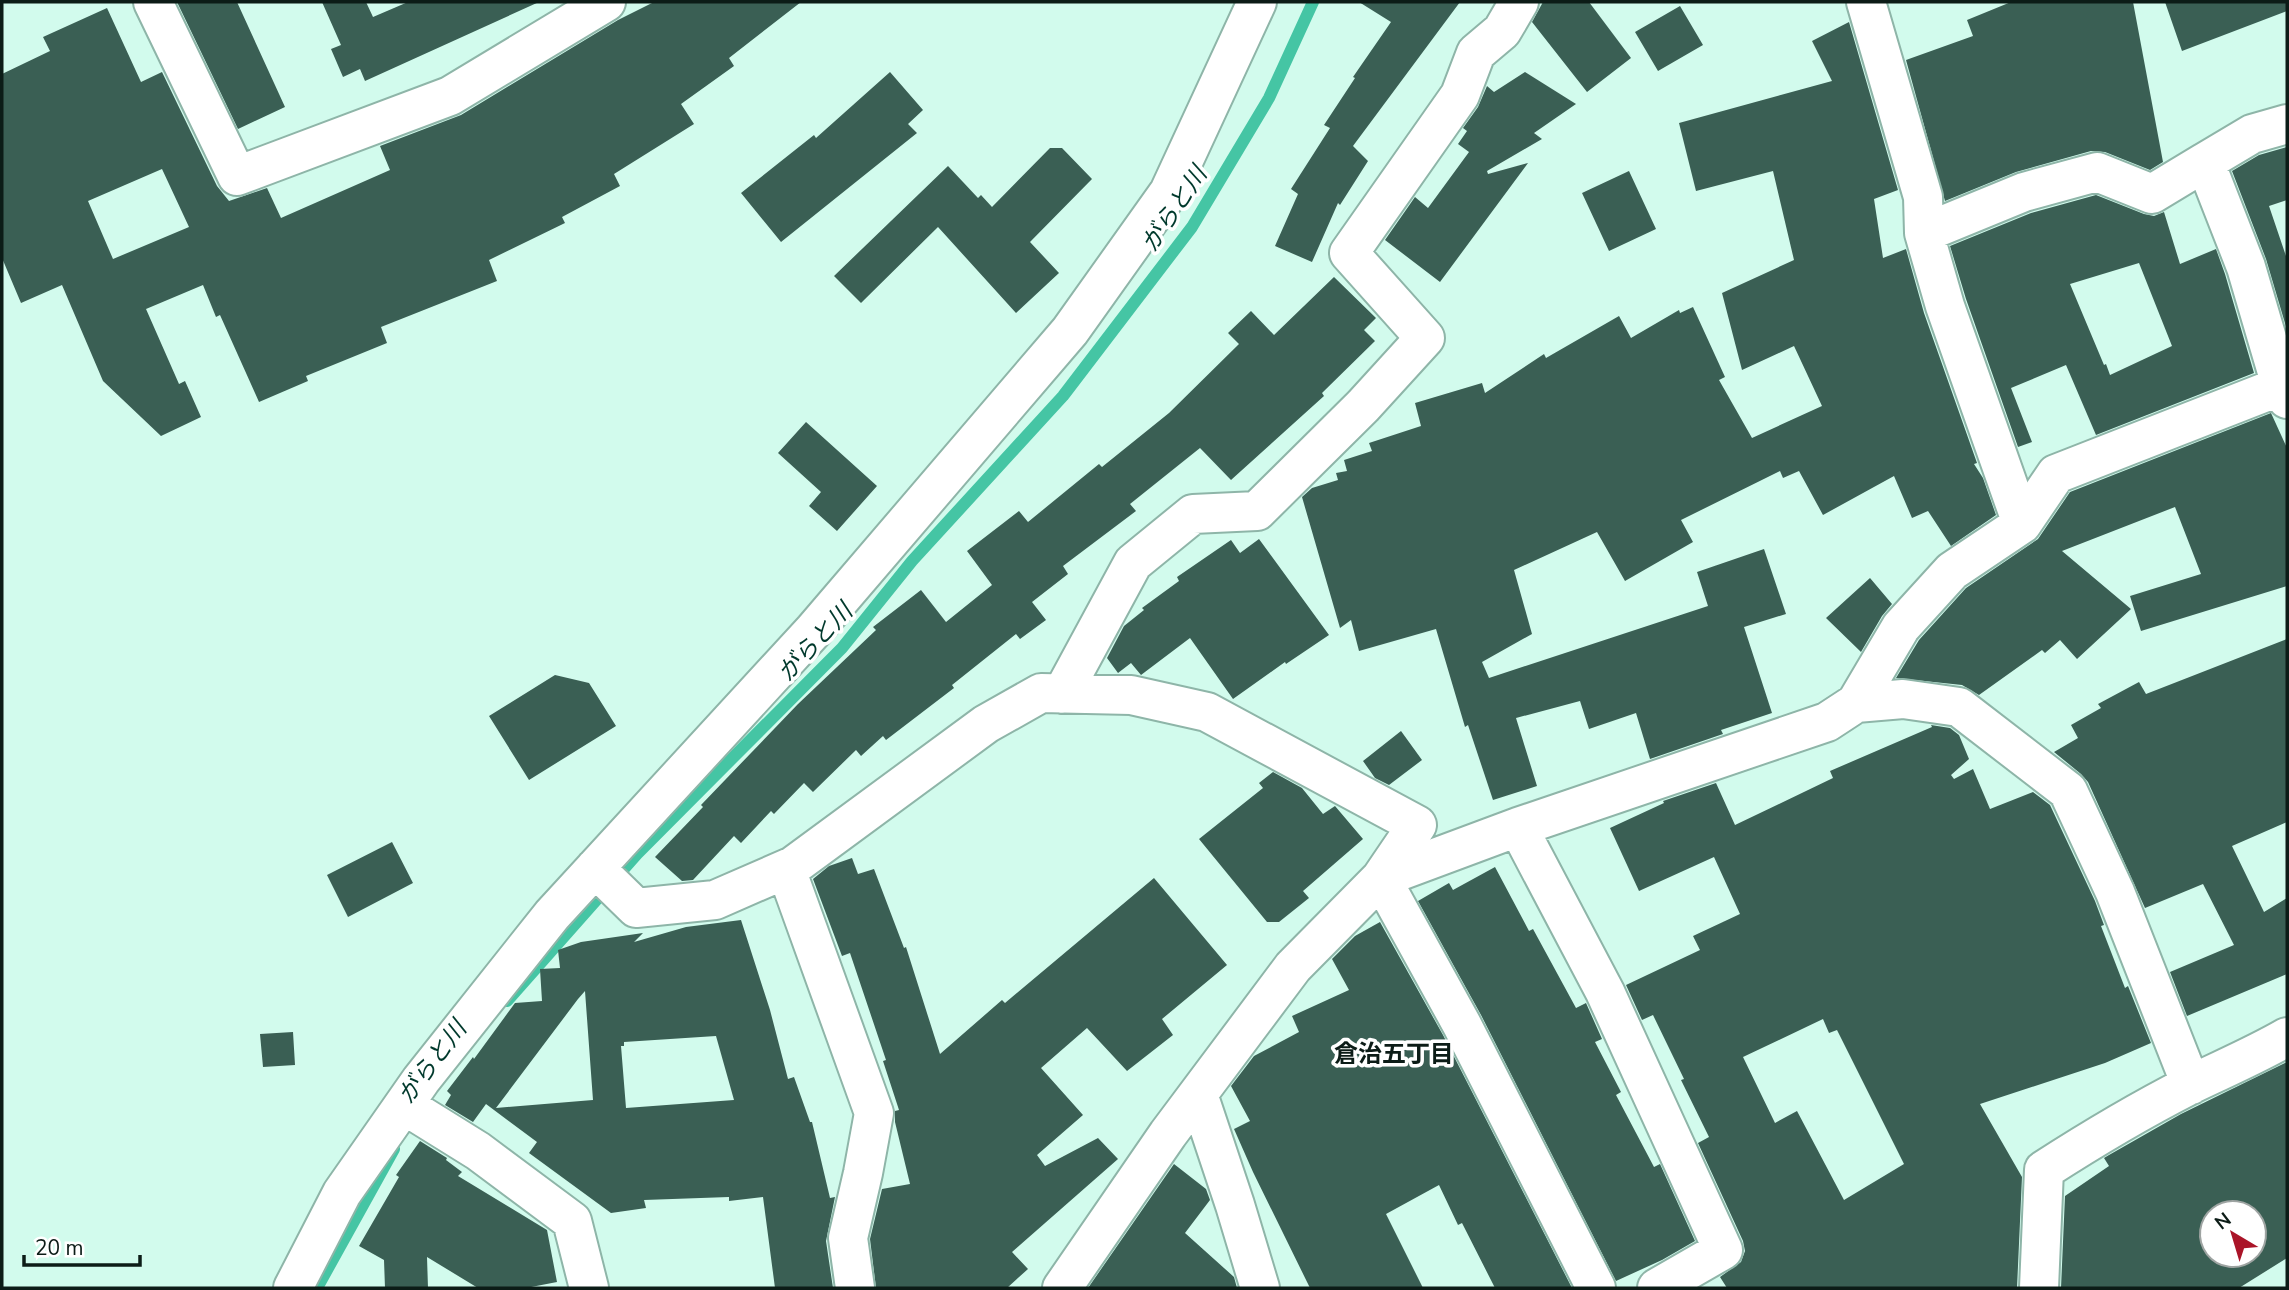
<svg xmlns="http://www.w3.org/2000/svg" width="2289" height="1290" font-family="'Nunito Sans','Noto Sans JP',sans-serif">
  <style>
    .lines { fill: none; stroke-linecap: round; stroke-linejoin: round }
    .stream { stroke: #45c5a4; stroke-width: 12 }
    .building { fill: #3a5f54; fill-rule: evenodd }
    .minor-casing { stroke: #8eb5a8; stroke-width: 42 }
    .minor { stroke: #fff; stroke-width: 38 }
    .labels { text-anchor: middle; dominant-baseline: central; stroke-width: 7; stroke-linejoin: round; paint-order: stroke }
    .water-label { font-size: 24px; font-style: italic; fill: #00392c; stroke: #fff }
    .neighbourhood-label { font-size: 24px; font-weight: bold; fill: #0c1c17; stroke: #fff }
  </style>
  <rect width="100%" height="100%" fill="#d2fbed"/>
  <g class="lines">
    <path class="stream" d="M 507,1001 L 637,854 L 842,648 L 912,561 L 1063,396 L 1192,227 L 1269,98 L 1313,2
      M 317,1288 L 394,1149"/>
  </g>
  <path class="building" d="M 177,2 L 237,2 L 285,107 L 238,129 Z
    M 322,2 L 366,2 L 373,17 L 408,2 L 539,2 L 365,81 L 360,69 L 343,77 L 331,49 L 341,45 Z
    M 654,2 L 801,2 L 729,58 L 734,66 L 681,104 L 694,124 L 614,174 L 620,186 L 562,217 L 565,223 L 489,260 L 497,281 L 381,327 L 387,343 L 306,376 L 308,381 L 259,402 L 220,315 L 216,317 L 203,285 L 146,309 L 179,384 L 185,381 L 201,417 L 161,436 L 103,381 L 62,285 L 21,303 L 2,258 L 2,74 L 50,51 L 43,37 L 107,8 L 141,82 L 162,72 L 217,186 L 229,201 L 267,188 L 281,218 L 390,170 L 380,146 L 461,115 L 618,20 ZM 162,169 L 189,227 L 113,259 L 88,201 Z
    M 1359,2 L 1460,2 L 1353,146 L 1368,161 L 1340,205 L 1338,203 L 1312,262 L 1275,246 L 1298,194 L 1291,189 L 1330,128 L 1324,125 L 1355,78 L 1353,77 L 1391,22 Z
    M 1543,2 L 1589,2 L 1631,58 L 1587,92 L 1532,22 Z
    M 2011,2 L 2133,2 L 2163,162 L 2150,170 L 2105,152 L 2091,151 L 2016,172 L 1945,201 L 1906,60 L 1973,36 L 1967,20 Z
    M 2165,2 L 2287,2 L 2287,11 L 2182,51 Z
    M 1680,6 L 1703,45 L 1658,71 L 1635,32 Z
    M 1849,22 L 1898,190 L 1874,199 L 1883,258 L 1906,249 L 1924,313 L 1977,463 L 1974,464 L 1983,478 L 1996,515 L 1951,546 L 1928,511 L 1912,518 L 1894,476 L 1823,515 L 1799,471 L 1783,478 L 1780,471 L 1681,520 L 1693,542 L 1625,581 L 1597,532 L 1514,570 L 1532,634 L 1482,662 L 1489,678 L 1708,606 L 1697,572 L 1764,549 L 1786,614 L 1744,627 L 1772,713 L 1721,730 L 1723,734 L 1650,759 L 1636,713 L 1589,729 L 1580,701 L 1516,718 L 1537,786 L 1493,800 L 1468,725 L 1465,727 L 1436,629 L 1359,651 L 1351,620 L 1340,628 L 1302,497 L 1312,488 L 1338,480 L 1336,473 L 1347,471 L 1344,460 L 1372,451 L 1369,443 L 1421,426 L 1415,403 L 1482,383 L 1485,393 L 1544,354 L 1546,358 L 1619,316 L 1631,338 L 1679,310 L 1680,313 L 1693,307 L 1725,377 L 1719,380 L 1752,438 L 1822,406 L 1794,346 L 1742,370 L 1722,293 L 1794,260 L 1773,171 L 1696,191 L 1679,123 L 1832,81 L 1812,41 Z
    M 890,72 L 923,110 L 908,124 L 917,133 L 781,242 L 741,193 L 814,135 L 816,138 Z
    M 1525,72 L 1576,104 L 1534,133 L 1542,139 L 1487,171 L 1488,174 L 1528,163 L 1440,282 L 1385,240 L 1415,197 L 1428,208 L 1469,152 L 1458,144 L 1467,131 L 1463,128 L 1478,107 L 1487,86 L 1494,92 Z
    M 2287,147 L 2287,200 L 2269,206 L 2287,259 L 2287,330 L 2266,259 L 2232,171 L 2259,155 Z
    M 1050,148 L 1062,148 L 1092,179 L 1030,242 L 1059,273 L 1016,313 L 938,227 L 861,303 L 834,276 L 948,166 L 978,198 L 981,195 L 992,207 Z
    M 1629,171 L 1656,229 L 1609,251 L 1582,193 Z
    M 2096,195 L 2144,214 L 2154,216 L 2164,212 L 2180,264 L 2216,249 L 2225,274 L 2254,373 L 2096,435 L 2066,365 L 2011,388 L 2032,442 L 2018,447 L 1966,299 L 1950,246 L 2031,213 ZM 2139,263 L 2172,346 L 2110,375 L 2106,364 L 2104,365 L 2070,284 Z
    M 1334,277 L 1376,318 L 1364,330 L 1375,341 L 1322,393 L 1324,396 L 1231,480 L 1200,448 L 1130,504 L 1136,511 L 1063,566 L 1068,574 L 1032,602 L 1046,620 L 1020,639 L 1016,634 L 952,685 L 954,688 L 886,740 L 883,736 L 861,756 L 856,750 L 813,792 L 804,783 L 774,814 L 771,811 L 741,843 L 734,836 L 693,880 L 682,881 L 655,857 L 703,807 L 701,805 L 798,704 L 876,630 L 873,627 L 921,590 L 946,622 L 992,585 L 967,551 L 1019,511 L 1028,522 L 1099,464 L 1102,467 L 1169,413 L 1239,344 L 1228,333 L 1251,311 L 1274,335 Z
    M 2271,413 L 2287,448 L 2287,586 L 2141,631 L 2130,596 L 2201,574 L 2175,507 L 2062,551 L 2131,609 L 2077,659 L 2060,640 L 2045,653 L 2042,650 L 1979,695 L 1962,685 L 1896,678 L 1919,640 L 1966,588 L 2038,539 L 2070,492 Z
    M 806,422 L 877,486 L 837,531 L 809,506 L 821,492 L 778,453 Z
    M 1259,539 L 1329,635 L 1286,664 L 1285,662 L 1233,699 L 1190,638 L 1141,675 L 1131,663 L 1118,673 L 1107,658 L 1124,626 L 1144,610 L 1142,608 L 1179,581 L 1177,577 L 1231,540 L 1240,553 Z
    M 1870,578 L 1892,604 L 1882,616 L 1861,652 L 1826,618 Z
    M 2287,639 L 2287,822 L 2232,846 L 2264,912 L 2287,898 L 2287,974 L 2187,1016 L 2170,972 L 2234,945 L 2203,884 L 2145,908 L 2088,782 L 2081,774 L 2054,752 L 2078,738 L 2071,725 L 2101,708 L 2098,704 L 2139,682 L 2146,694 Z
    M 555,675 L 589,683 L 616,726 L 529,780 L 489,716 Z
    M 1931,725 L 1950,728 L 1959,735 L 1969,759 L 1951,775 L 1954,779 L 1973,769 L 1990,809 L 2033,792 L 2050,805 L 2095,901 L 2104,925 L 2101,926 L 2125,988 L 2128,986 L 2151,1043 L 2105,1063 L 1980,1104 L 2022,1177 L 2017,1288 L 1727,1288 L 1720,1277 L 1741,1262 L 1745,1251 L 1743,1241 L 1698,1143 L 1709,1137 L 1681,1080 L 1684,1079 L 1653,1015 L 1642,1020 L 1626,985 L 1700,950 L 1693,936 L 1740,914 L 1714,857 L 1639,891 L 1610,828 L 1664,803 L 1663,801 L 1716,783 L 1735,825 L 1833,778 L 1830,771 L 1932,727 ZM 1823,1019 L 1829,1033 L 1837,1030 L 1904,1164 L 1844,1200 L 1797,1111 L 1775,1123 L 1743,1057 Z
    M 1401,731 L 1422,760 L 1389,785 L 1375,778 L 1363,761 Z
    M 1273,772 L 1302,788 L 1323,814 L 1335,806 L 1363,839 L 1303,891 L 1309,898 L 1279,922 L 1267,922 L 1199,839 L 1263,788 L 1259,783 Z
    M 392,842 L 413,883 L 348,917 L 327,875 Z
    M 852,858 L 858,874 L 874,869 L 904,948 L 906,947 L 940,1054 L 1002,1000 L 1005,1003 L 1154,878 L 1227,965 L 1162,1019 L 1173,1035 L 1127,1071 L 1087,1028 L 1041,1068 L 1083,1115 L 1037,1155 L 1045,1166 L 1098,1138 L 1118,1159 L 1012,1252 L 1028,1269 L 1007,1288 L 876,1288 L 870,1239 L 882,1189 L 910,1184 L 895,1122 L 895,1111 L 899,1110 L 883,1061 L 886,1060 L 850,953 L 842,956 L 813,879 L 829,866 Z
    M 1495,867 L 1529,931 L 1533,929 L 1576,1008 L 1586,1003 L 1602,1039 L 1595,1042 L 1621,1092 L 1616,1095 L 1654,1167 L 1660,1164 L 1695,1241 L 1662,1260 L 1616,1281 L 1481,1015 L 1418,901 L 1449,883 L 1453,890 Z
    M 741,920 L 770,1010 L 788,1079 L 794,1077 L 810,1122 L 812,1122 L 830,1198 L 835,1197 L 826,1241 L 833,1288 L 775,1288 L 763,1197 L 729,1201 L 729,1197 L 644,1200 L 646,1208 L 611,1213 L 529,1153 L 537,1142 L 486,1104 L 473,1122 L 445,1105 L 451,1095 L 447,1091 L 473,1057 L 474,1059 L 515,1003 L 542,1001 L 540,969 L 560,968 L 558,950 L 581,942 L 643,933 L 634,942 L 686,927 ZM 585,991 L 593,1100 L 496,1108 L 578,999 ZM 716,1036 L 734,1100 L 626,1108 L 621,1046 L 624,1046 L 624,1042 Z
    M 1380,922 L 1443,1035 L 1572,1288 L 1495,1288 L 1462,1223 L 1458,1225 L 1439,1185 L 1386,1214 L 1423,1288 L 1310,1288 L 1253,1172 L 1234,1129 L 1250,1121 L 1231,1086 L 1254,1056 L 1299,1032 L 1292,1016 L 1349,990 L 1332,959 L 1355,936 Z
    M 293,1032 L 295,1065 L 263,1067 L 260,1034 Z
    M 2287,1062 L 2287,1258 L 2239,1288 L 2061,1288 L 2065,1196 L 2109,1166 L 2104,1158 L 2109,1155 L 2181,1114 ZM 2212,1213 L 2254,1213 L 2254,1255 L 2212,1255 Z
    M 420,1141 L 447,1158 L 446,1160 L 462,1172 L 458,1176 L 547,1230 L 557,1282 L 526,1288 L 478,1288 L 427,1257 L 428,1288 L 385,1288 L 384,1260 L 359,1246 L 399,1177 L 396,1175 Z
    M 1174,1164 L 1206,1189 L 1210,1200 L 1185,1233 L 1234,1277 L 1237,1288 L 1088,1288 Z"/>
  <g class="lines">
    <defs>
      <path id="minor" d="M 153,2 L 237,176 L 450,96 L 606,2
        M 1866,2 L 1923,197 L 1924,233 L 1945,306 L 2022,524
        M 2287,124 L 2252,134 L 2205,162 L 2246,267 L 2281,386 L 2287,399
        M 1924,233 L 2024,192 L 2097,172 L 2152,194 L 2205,162
        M 1062,694 L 1133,563 L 1193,514 L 1257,511 L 1363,406 L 1425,338 L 1349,253 L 1460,95 L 1476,53 L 1502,31 L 1519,2
        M 1856,703 L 1903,699 L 1959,707 L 2068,791 L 2115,892 L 2191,1085
        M 1518,827 L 1605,992 L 1723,1250 L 1657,1288
        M 595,868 L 636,908 L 715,900 L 793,866 L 986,724 L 1041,693 L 1131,695 L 1207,712 L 1417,825 L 1381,878 L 1293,967 L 1168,1134 L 1062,1288
        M 786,869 L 874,1113 L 863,1173 L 848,1238 L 855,1288
        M 1198,1094 L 1235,1205 L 1260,1288
        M 404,1105 L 478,1151 L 572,1221 L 589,1288
        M 293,1288 L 342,1193 L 421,1080 L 552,915 L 814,630 L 1070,331 L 1169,192 L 1257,2
        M 1596,1288 L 1462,1025 L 1381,878 L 1518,827 L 1827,722 L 1856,703 L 1901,627 L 1952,571 L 2022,524 L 2056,474 L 2281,386
        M 2039,1288 L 2044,1170 C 2092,1139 2139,1111 2190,1085 C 2223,1069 2256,1055 2287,1037"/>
    </defs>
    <use href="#minor" class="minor-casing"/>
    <use href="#minor" class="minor"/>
  </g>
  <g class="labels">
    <g class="water-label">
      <text transform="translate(1174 209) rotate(-56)">がらと川</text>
      <text transform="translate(815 642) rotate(-47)">がらと川</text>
      <text transform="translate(432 1062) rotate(-53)">がらと川</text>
    </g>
    <g class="neighbourhood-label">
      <text x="1394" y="1054">倉治五丁目</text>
    </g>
  </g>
  <rect width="2289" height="1290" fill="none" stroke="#0c1c17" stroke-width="7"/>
  <g transform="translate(2233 1234) rotate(322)"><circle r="33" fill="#ffffff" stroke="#9ea4a2" stroke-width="2"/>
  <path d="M0-5L12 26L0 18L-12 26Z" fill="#aa1428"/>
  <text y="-10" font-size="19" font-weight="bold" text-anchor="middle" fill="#0c1c17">N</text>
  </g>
  <path d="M24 1255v10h116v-10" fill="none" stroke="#0c1c17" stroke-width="3.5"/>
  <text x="35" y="1255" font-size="21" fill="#0c1c17" stroke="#ffffff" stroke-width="5" paint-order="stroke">20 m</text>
</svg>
